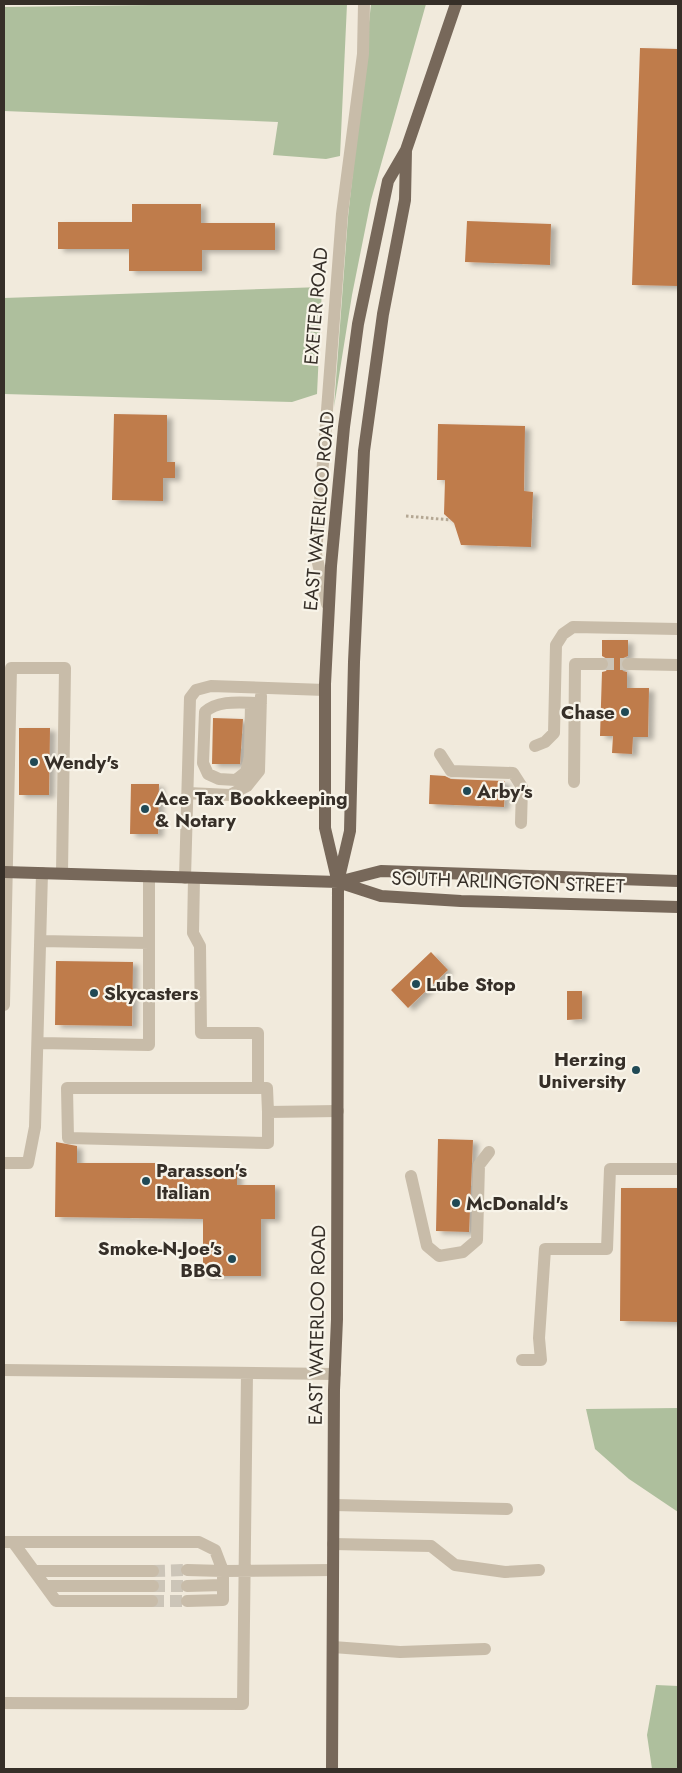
<svg xmlns="http://www.w3.org/2000/svg" width="682" height="1773" font-family="Jost,sans-serif">
  <style>
    .green { fill: #aebf9d }
    .building { fill: #bf7b4c; filter: url(#shadow) }
    .lines { fill: none; stroke-linecap: round; stroke-linejoin: round }
    .minor-tunnel { stroke: #ccc5b8; stroke-width: 12; stroke-dasharray: 12 6; stroke-linecap: butt }
    .path { stroke: #b4a793; stroke-width: 3; stroke-dasharray: 2.5 2.5; stroke-linecap: butt }
    .minor { stroke: #c8bca9; stroke-width: 12 }
    .major { stroke: #77685a; stroke-width: 12 }
    .poi-dot { fill: #204955; stroke: #f8f4e9; stroke-width: 2 }
    .labels { text-anchor: middle; dominant-baseline: central; stroke-width: 4.5; stroke-linejoin: round; paint-order: stroke }
    .street-label { font-size: 19px; fill: #362f28; stroke: #f8f4e9 }
    .poi-label { font-size: 19px; font-weight: bold; fill: #362f28; stroke: #f8f4e9; text-anchor: start }
  </style>
  <defs>
    <filter id="shadow"><feDropShadow dx="5.5" dy="3" stdDeviation="2.5" flood-color="#0004"/></filter>
  </defs>
  <rect width="100%" height="100%" fill="#f1eadc"/>
  <path class="green" d="M 226,4 L 347,4 L 340,156 L 326,159 L 273,155 L 278,122 L 4,111 L 4,7 Z
    M 371,4 L 426,4 L 371,200 L 352,295 L 334,407 L 348,217 Z
    M 322,287 L 317,394 L 292,402 L 4,394 L 4,298 Z
    M 678,1408 L 678,1512 L 629,1479 L 595,1449 L 586,1409 Z
    M 656,1685 L 678,1686 L 678,1769 L 652,1769 L 647,1735 Z"/>
  <path class="building" d="M 640,48 L 678,49 L 678,286 L 632,285 Z
    M 132,204 L 201,204 L 201,223 L 275,223 L 275,250 L 202,250 L 202,271 L 129,271 L 129,249 L 58,249 L 58,222 L 132,222 Z
    M 467,221 L 551,224 L 550,265 L 465,262 Z
    M 114,414 L 167,415 L 167,462 L 175,462 L 175,478 L 163,478 L 163,501 L 112,500 Z
    M 438,424 L 525,426 L 524,491 L 533,492 L 531,547 L 461,545 L 454,523 L 444,514 L 445,480 L 437,480 Z
    M 602,640 L 628,640 L 628,656 L 621,659 L 620,664 L 623,671 L 627,672 L 627,688 L 649,688 L 648,737 L 633,737 L 632,754 L 612,753 L 613,736 L 600,736 L 602,672 L 606,671 L 610,664 L 609,660 L 602,656 Z
    M 213,718 L 243,719 L 240,764 L 212,764 Z
    M 19,728 L 50,728 L 49,795 L 19,795 Z
    M 430,775 L 445,776 L 451,779 L 505,781 L 504,807 L 429,804 Z
    M 131,784 L 159,784 L 158,834 L 130,834 Z
    M 431,952 L 448,970 L 408,1008 L 391,990 Z
    M 56,961 L 133,962 L 132,1026 L 55,1025 Z
    M 567,991 L 582,991 L 582,1019 L 567,1020 Z
    M 438,1139 L 473,1140 L 469,1232 L 436,1231 Z
    M 56,1142 L 77,1146 L 77,1163 L 155,1163 L 155,1176 L 219,1176 L 219,1167 L 237,1167 L 237,1185 L 275,1185 L 275,1219 L 261,1219 L 261,1276 L 203,1276 L 203,1219 L 55,1217 Z
    M 621,1188 L 678,1188 L 678,1322 L 620,1321 Z"/>
  <g class="lines">
    <path class="minor-tunnel" d="M 602,664 L 628,664
      M 153,1571 L 187,1570
      M 153,1586 L 187,1586
      M 152,1601 L 187,1601"/>
    <path class="path" d="M 406,516 L 451,520"/>
    <path class="minor" d="M 327,604 L 316,554 L 342,214 L 363,54 L 364,4
      M 628,664 L 678,665
      M 251,703 L 250,757 L 246,772 L 236,780 L 219,779 L 208,774 L 203,763 L 205,712 C 219,699 243,703 261,703
      M 535,746 L 545,742 L 554,733 L 556,645 L 563,634 L 573,627 L 678,629
      M 440,754 L 451,771 L 513,773 L 522,787 L 521,823
      M 574,782 L 575,664 L 602,664
      M 188,793 L 230,795 L 247,786 L 259,771 L 261,696
      M 185,878 L 190,698 L 196,690 L 211,686 L 325,690
      M 194,878 L 193,933 L 200,946 L 201,1033 L 258,1033 L 258,1088
      M 40,941 L 149,943 L 149,876
      M 4,1005 L 11,668 L 65,668 L 62,873
      M 39,1043 L 149,1045 L 149,943
      M 268,1112 L 267,1088 L 67,1088 L 68,1138 L 268,1143 L 268,1112 L 338,1111
      M 4,1163 L 28,1163 L 35,1127 L 42,873
      M 411,1176 L 427,1246 L 439,1256 L 463,1252 L 477,1240 L 479,1165 L 489,1152
      M 522,1360 L 541,1360 L 539,1338 L 545,1249 L 607,1249 L 610,1169 L 678,1169
      M 4,1370 L 335,1374
      M 334,1505 L 507,1509
      M 4,1542 L 199,1542 L 215,1550 L 223,1571 L 333,1570
      M 13,1542 L 56,1601 L 152,1601
      M 333,1544 L 431,1546 L 455,1565 L 505,1572 L 539,1570
      M 34,1571 L 153,1571
      M 45,1586 L 153,1586
      M 187,1586 L 223,1585
      M 187,1601 L 223,1600 L 223,1571 L 187,1570
      M 333,1647 L 400,1652 L 485,1649
      M 4,1703 L 243,1704 L 247,1373"/>
    <path class="major" d="M 4,872 L 338,882 L 381,896 L 461,901 L 678,907
      M 337,879 L 325,828 L 325,684 L 331,566 L 344,427 L 358,324 L 388,181 L 406,150 L 456,4
      M 338,882 L 381,871 L 678,881
      M 332,1769 L 334,1390 L 337,1319 L 338,882 L 350,831 L 354,662 L 364,451 L 383,314 L 405,200 L 406,150"/>
  </g>
  <g class="poi-dot">
    <circle cx="625" cy="712" r="5"/>
    <circle cx="34" cy="762" r="5"/>
    <circle cx="467" cy="791" r="5"/>
    <circle cx="145" cy="809" r="5"/>
    <circle cx="416" cy="984" r="5"/>
    <circle cx="94" cy="993" r="5"/>
    <circle cx="636" cy="1070" r="5"/>
    <circle cx="146" cy="1181" r="5"/>
    <circle cx="456" cy="1203" r="5"/>
    <circle cx="232" cy="1259" r="5"/>
  </g>
  <g class="labels">
    <g class="street-label">
      <text transform="translate(316 306) rotate(-85)">EXETER ROAD</text>
      <text transform="translate(319 511) rotate(-85)">EAST WATERLOO ROAD</text>
      <text transform="translate(508 882) rotate(2)">SOUTH ARLINGTON STREET</text>
      <text transform="translate(317 1325) rotate(-89)">EAST WATERLOO ROAD</text>
    </g>
    <g class="poi-label">
      <text x="615" y="712" text-anchor="end">Chase</text>
      <text x="44" y="762">Wendy's</text>
      <text x="477" y="791">Arby's</text>
      <text x="155" y="798">Ace Tax Bookkeeping<tspan x="155" dy="22">&amp; Notary</tspan></text>
      <text x="426" y="984">Lube Stop</text>
      <text x="104" y="993">Skycasters</text>
      <text x="626" y="1059" text-anchor="end">Herzing<tspan x="626" dy="22">University</tspan></text>
      <text x="156" y="1170">Parasson's<tspan x="156" dy="22">Italian</tspan></text>
      <text x="466" y="1203">McDonald's</text>
      <text x="222" y="1248" text-anchor="end">Smoke-N-Joe's<tspan x="222" dy="22">BBQ</tspan></text>
    </g>
  </g>
  <rect width="682" height="1773" fill="none" stroke="#362f28" stroke-width="10"/>
</svg>
